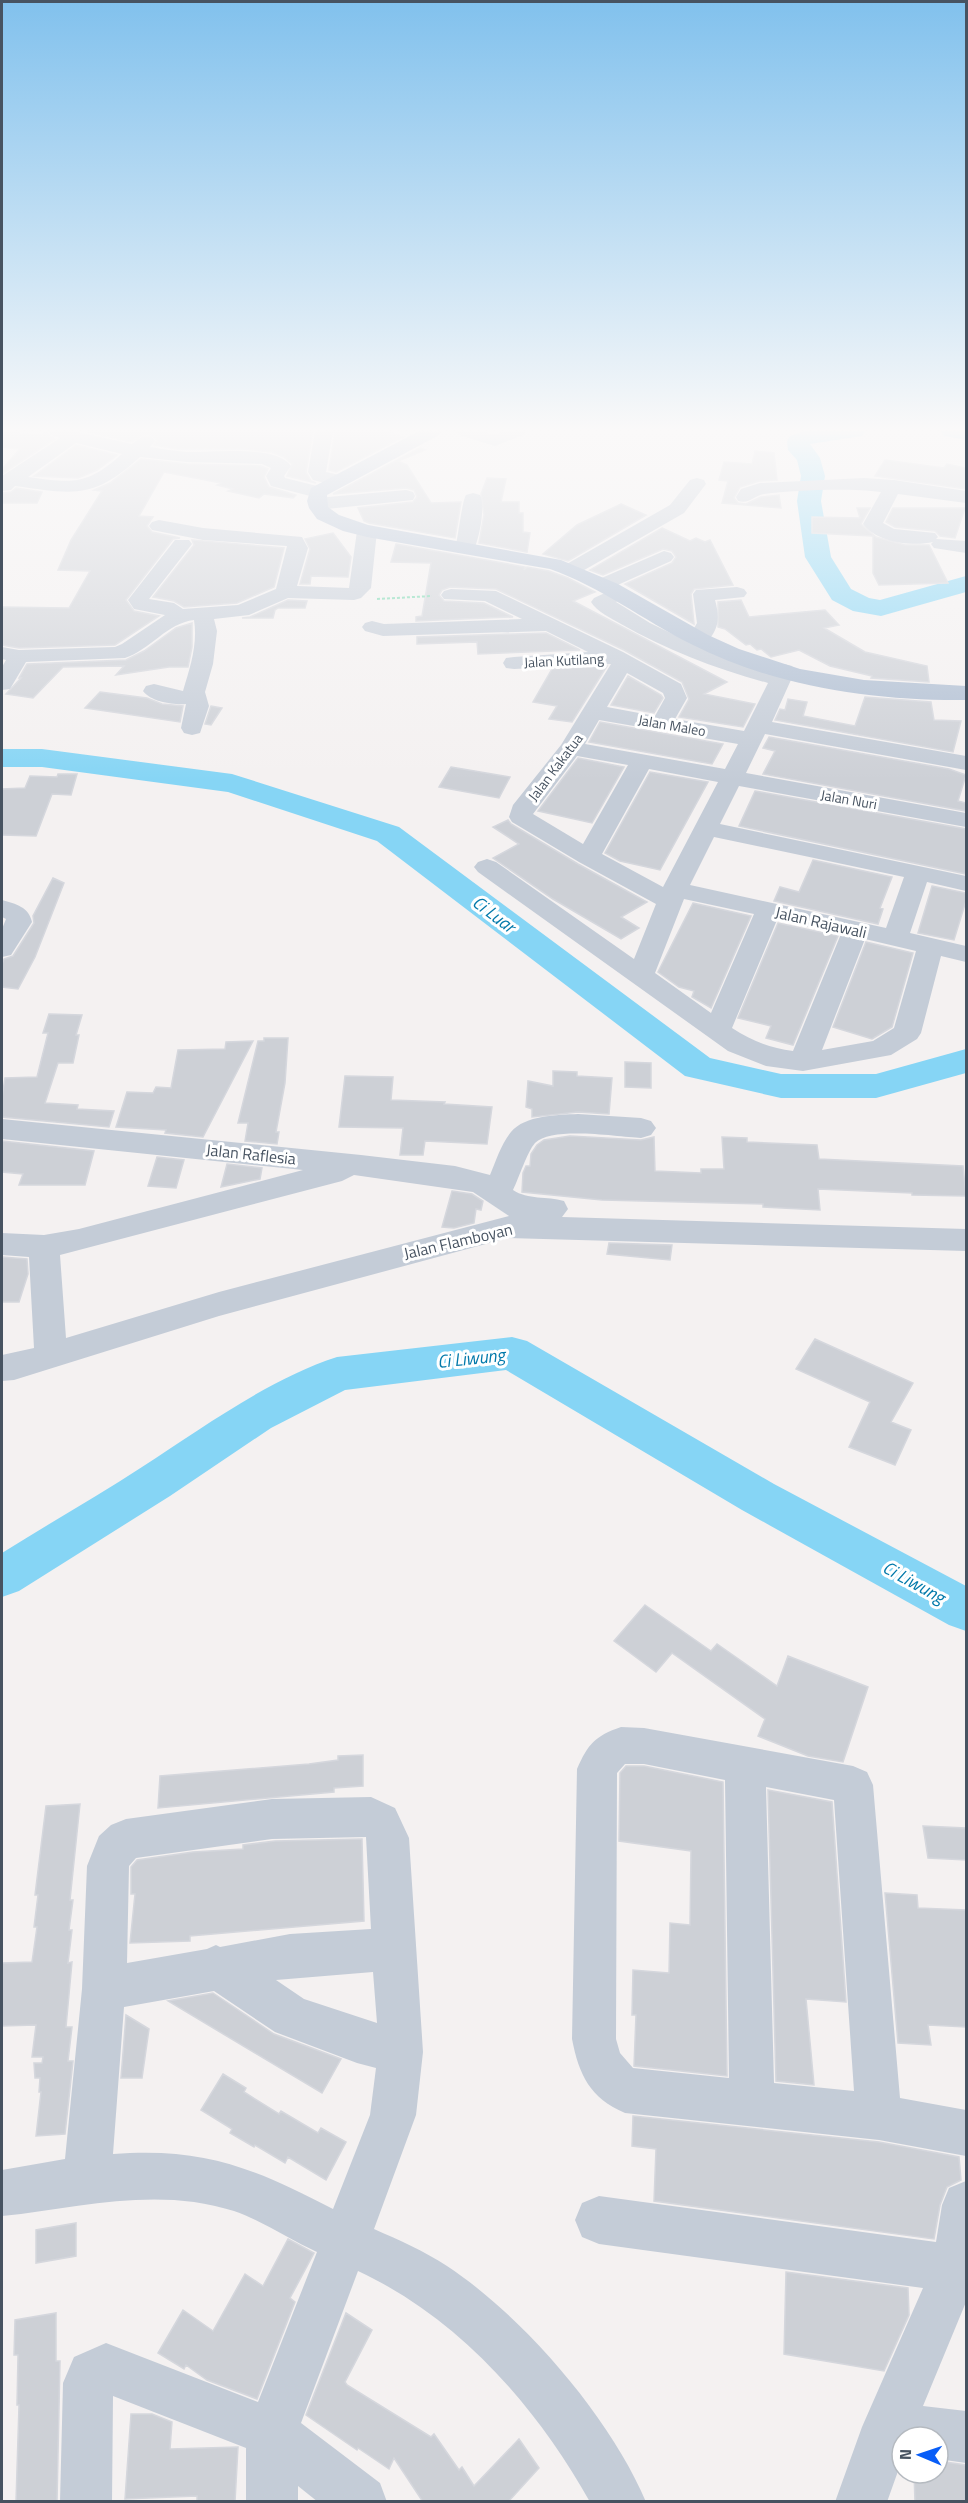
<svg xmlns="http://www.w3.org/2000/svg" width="968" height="2503" font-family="'Titillium Web',sans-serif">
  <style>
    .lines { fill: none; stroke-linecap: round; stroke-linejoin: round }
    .river { fill: #86d5f5; fill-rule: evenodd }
    .building { fill: #cdd0d6; stroke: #d5d7dd; stroke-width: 1.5 }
    .path { stroke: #71d6ac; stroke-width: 2; stroke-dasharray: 3 2; stroke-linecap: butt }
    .minor { fill: #c4ccd7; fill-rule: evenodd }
    .major { fill: #afbed2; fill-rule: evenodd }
    .labels { text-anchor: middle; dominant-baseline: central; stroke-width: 6; stroke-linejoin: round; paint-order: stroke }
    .far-street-label { font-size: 14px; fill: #475361; stroke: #fff }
    .street-label { font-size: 16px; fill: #475361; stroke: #fff }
    .water-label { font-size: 18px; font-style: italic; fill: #0279aa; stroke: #fff }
  </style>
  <rect width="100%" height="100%" fill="#f4f1f1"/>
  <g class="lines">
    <path class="river" d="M 804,431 L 865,431 L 862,436 L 810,444 L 820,458 L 825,476 L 821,501 L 831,557 L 851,589 L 869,598 L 880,600 L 966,576 L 966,592 L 881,616 L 853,611 L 832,600 L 805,557 L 797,501 L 801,476 L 797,460 L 788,450 L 787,441 L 790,436 Z
      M 941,431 L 966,431 L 966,440 L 944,436 Z
      M 2,749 L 42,749 L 232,774 L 399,827 L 710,1058 L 781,1074 L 876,1074 L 966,1049 L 966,1073 L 876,1098 L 781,1098 L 685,1076 L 377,841 L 228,792 L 42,767 L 2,767 Z
      M 512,1337 L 527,1341 L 774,1484 L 966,1586 L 966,1631 L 949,1625 L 742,1510 L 506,1370 L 345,1390 L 271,1428 L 170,1496 L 19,1591 L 2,1597 L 2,1553 C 48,1524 96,1497 142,1467 C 202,1428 269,1379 337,1357 Z"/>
  </g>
  <path class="building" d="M 46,431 L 49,436 L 55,439 L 2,474 L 2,469 L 20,449 L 2,447 L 2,432 L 42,435 Z
    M 92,431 L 313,431 L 306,472 L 311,481 L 316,483 L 287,476 L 292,464 L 284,457 L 272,452 L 243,449 L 178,449 L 154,445 L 157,441 L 152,435 L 143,435 L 131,442 L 89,432 Z
    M 335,431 L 384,431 L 403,437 L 336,472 L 329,470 Z
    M 76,445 L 117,455 L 97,470 L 78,478 L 34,476 Z
    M 420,448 L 425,450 L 398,461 L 407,465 L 431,503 L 461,502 L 455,538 L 369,523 L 364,521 L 358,508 L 413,502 L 417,497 L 414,490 L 406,488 L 333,494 Z
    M 755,451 L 774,453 L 777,480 L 759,481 L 740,487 L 734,498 L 738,503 L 746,504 L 761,497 L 779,495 L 781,508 L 722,503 L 728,481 L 719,480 L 724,462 L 752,464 Z
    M 141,459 L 187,464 L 261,466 L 268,469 L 264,477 L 269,487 L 296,495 L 293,498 L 264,494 L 259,498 L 228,491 L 233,489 L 217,485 L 221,483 L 164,472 L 139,516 L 153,517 L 147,526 L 152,532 L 180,538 L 173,539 L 126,600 L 134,611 L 159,616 L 115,645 L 19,648 L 2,645 L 2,607 L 69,608 L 90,571 L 58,570 L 71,540 L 102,491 L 94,490 L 110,483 Z
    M 885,460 L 944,468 L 947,464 L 966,468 L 966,489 L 875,476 Z
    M 487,478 L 506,479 L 501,502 L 519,502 L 519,513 L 523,513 L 523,532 L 530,533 L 527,552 L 479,543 L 484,515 L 481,494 Z
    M 16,488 L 35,491 L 42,492 L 37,503 L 2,503 L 2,493 L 11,492 Z
    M 621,504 L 646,515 L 568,561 L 543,554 L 577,525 Z
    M 857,508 L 870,508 L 861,524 L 876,537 L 905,545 L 929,545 L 948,583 L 879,585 L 873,573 L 873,536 L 812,533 L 812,517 L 860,518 Z
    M 893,508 L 965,508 L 955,538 L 940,536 L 935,531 L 895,527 L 886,522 Z
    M 662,528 L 690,541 L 696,538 L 705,542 L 710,540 L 733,585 L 694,589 L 691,594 L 694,624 L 625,584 L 672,563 L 676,557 L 672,551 L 663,549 L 603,575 L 590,570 Z
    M 333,533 L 351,557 L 348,577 L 311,576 L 310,584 L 300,584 L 310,549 L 305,539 Z
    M 192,540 L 284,548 L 274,587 L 237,603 L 184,607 L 174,601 L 153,597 L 194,545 Z
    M 396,544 L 525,567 L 524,570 L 527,567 L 549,571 L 568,578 L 595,592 L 573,601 L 727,682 L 704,694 L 755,704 L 743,727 L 679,717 L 689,699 L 682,682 L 624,650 L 496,589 L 450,587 L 442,590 L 439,595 L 444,601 L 484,603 L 513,617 L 416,621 L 416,617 L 422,616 L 431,563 L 391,562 Z
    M 288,600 L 307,601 L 305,608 L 278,608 L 275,610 L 273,618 L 242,618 L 250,617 Z
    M 741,600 L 749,617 L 825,610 L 839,625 L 824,628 L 865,652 L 927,666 L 929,682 L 871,678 L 872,676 L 830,666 L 799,650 L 771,657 L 761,649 L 757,650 L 750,644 L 746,645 L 725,629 L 718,627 L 718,602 Z
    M 192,623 L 192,647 L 188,667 L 169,667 L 116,675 L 124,666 L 63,667 L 33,698 L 6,694 L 21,678 L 19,678 L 27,664 L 126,660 L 144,651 L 176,628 Z
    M 546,633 L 580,650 L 478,654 L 477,642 L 417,644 L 417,637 Z
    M 607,666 L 572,722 L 549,719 L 557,706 L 533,702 L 552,669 Z
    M 628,676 L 661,695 L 663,698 L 654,713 L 611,705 Z
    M 100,692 L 147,698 L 162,704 L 183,706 L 180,722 L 85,708 Z
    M 865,697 L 931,702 L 934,720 L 961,721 L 953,752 L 775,720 L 780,709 L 785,710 L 788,699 L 807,702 L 803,716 L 855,726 Z
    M 211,706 L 222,708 L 211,725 L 205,724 Z
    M 600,722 L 723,744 L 712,764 L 589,742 Z
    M 769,737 L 949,769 L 966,775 L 958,801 L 966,803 L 966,811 L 763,774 L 775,751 L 763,748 Z
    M 578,758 L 624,767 L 592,823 L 538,811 Z
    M 451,767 L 510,777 L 499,798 L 439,787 Z
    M 650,772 L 708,782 L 660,870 L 620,861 L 605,853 Z
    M 58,774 L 77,774 L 71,795 L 52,794 L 36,836 L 2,835 L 2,789 L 25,788 L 30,776 L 57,777 Z
    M 755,791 L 966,829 L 966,874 L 739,826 Z
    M 508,820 L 511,824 L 578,864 L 647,902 L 621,917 L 639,928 L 621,939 L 553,899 L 493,858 L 519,844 L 493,827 Z
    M 813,860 L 892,877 L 880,908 L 883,909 L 878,924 L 774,901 L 780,887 L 799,892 Z
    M 53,878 L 64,883 L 35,957 L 18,989 L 2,987 L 2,964 L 4,959 L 13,956 L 34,923 L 33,916 Z
    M 932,886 L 966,893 L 966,901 L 954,940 L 918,933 Z
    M 693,903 L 751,916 L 711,1008 L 692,997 L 694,991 L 679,987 L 658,972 Z
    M 778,923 L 838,936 L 793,1045 L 766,1038 L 771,1026 L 738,1018 Z
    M 866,942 L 913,953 L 892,1027 L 872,1039 L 833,1027 Z
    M 49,1014 L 82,1015 L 76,1035 L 79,1035 L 73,1063 L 58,1063 L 45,1103 L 78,1105 L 77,1109 L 114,1111 L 109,1127 L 2,1117 L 2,1097 L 5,1078 L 37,1077 L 48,1033 L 43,1033 Z
    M 264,1038 L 288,1038 L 285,1083 L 276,1132 L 279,1132 L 277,1144 L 245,1141 L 248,1123 L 238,1123 L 258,1041 L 264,1041 Z
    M 253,1041 L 203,1137 L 165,1133 L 166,1130 L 116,1127 L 127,1092 L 153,1093 L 156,1087 L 171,1088 L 178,1050 L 225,1049 L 226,1042 Z
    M 625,1062 L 651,1063 L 651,1088 L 625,1087 Z
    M 553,1071 L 577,1072 L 577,1076 L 612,1078 L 609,1114 L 578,1112 L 532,1117 L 532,1109 L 526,1107 L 528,1081 L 553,1086 Z
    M 345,1076 L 393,1077 L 391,1100 L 445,1102 L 444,1104 L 492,1107 L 487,1144 L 425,1141 L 423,1155 L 400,1155 L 403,1128 L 339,1127 Z
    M 570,1136 L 641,1140 L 654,1137 L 655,1171 L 701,1173 L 701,1169 L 724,1169 L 722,1137 L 747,1138 L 747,1142 L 817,1145 L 819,1159 L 963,1166 L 966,1196 L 912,1195 L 912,1193 L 818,1189 L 820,1210 L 763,1207 L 763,1204 L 602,1200 L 522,1192 L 523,1173 L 526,1166 L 530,1166 L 531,1154 L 537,1145 L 544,1140 Z
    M 2,1141 L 94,1151 L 85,1185 L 19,1185 L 23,1174 L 2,1172 Z
    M 157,1157 L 184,1160 L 176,1188 L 148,1186 Z
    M 227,1164 L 262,1168 L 260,1179 L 221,1187 Z
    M 452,1191 L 472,1194 L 483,1201 L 481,1210 L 476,1209 L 474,1223 L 454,1228 L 442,1227 Z
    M 609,1243 L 672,1245 L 670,1260 L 607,1254 Z
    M 2,1257 L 27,1259 L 28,1274 L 19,1302 L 2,1302 Z
    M 815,1339 L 913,1383 L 891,1422 L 911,1430 L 895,1465 L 849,1447 L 870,1402 L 796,1369 Z
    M 645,1605 L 711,1651 L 717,1644 L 777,1686 L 788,1656 L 868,1687 L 843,1762 L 808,1756 L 758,1736 L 765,1719 L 672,1653 L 656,1672 L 614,1641 Z
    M 363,1755 L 363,1786 L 334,1788 L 334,1792 L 158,1808 L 160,1776 L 309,1764 L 338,1760 L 338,1756 Z
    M 626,1766 L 644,1766 L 723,1782 L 727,2076 L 634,2066 L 636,2015 L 632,2015 L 633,1970 L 669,1973 L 670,1923 L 690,1925 L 691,1851 L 619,1841 L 620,1773 Z
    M 768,1790 L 832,1802 L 846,2002 L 806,1999 L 814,2085 L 776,2081 Z
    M 80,1804 L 70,1900 L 73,1900 L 69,1930 L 72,1930 L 68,1963 L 72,1962 L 66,2027 L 72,2027 L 68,2061 L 73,2061 L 65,2134 L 36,2136 L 41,2092 L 39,2092 L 40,2078 L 35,2078 L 34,2063 L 42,2063 L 43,2057 L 32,2057 L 36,2025 L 2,2026 L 2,1963 L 32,1962 L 37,1927 L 34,1927 L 38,1895 L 35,1895 L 46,1806 Z
    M 923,1826 L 966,1828 L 966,1860 L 928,1858 Z
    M 362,1839 L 364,1921 L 190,1936 L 190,1941 L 130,1943 L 135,1894 L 131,1894 L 131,1867 L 137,1860 L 193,1852 L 243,1849 L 243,1845 L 275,1841 Z
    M 885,1893 L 917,1895 L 918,1908 L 966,1910 L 966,2027 L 928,2025 L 931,2045 L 898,2043 Z
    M 213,1993 L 274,2034 L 341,2059 L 322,2093 L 168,2001 Z
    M 126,2015 L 149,2029 L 142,2078 L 121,2078 Z
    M 223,2074 L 246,2088 L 244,2092 L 279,2114 L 281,2111 L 318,2133 L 321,2128 L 346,2142 L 326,2180 L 288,2157 L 285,2163 L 255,2145 L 254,2147 L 230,2133 L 232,2129 L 201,2110 Z
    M 633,2116 L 879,2142 L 959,2157 L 961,2180 L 947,2187 L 940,2205 L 934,2239 L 654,2201 L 656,2149 L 632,2146 Z
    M 76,2223 L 76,2256 L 36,2263 L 36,2230 Z
    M 288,2239 L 314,2253 L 290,2298 L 295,2302 L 257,2399 L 207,2380 L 186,2365 L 184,2369 L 158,2353 L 183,2310 L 213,2331 L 245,2274 L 263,2286 Z
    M 786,2272 L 908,2288 L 909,2315 L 884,2371 L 784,2354 Z
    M 56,2313 L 56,2361 L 60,2361 L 57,2502 L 16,2502 L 19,2405 L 17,2405 L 18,2355 L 14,2355 L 15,2320 Z
    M 346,2313 L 372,2330 L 345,2382 L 347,2385 L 431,2437 L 434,2434 L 459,2470 L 462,2467 L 474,2486 L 519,2439 L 539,2468 L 508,2502 L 423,2502 L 394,2458 L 389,2469 L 358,2448 L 357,2450 L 306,2415 Z
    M 131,2414 L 152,2414 L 172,2422 L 170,2449 L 238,2447 L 235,2502 L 197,2502 L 197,2496 L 125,2499 Z
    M 938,2461 L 966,2465 L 966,2502 L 915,2502 L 914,2473 L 938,2473 Z"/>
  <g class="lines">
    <path class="path" d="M 377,599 L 432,596"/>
    <path class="minor" d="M 48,431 L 72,431 L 132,444 C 139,438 143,435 152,437 L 155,441 L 150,447 C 162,449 175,451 187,452 C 211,453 276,444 291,466 L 284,476 L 285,478 L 325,488 L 327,492 L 325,496 L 318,498 L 271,486 L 266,476 L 271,468 L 262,464 L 187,462 L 140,457 C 93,500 74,494 15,486 L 11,490 L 2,491 L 2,476 L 60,438 L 51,435 ZM 76,443 L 122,454 C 86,486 73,483 28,477 Z
      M 315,431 L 333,431 L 326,472 L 344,476 L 346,480 L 344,484 L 337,486 L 313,480 L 308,472 Z
      M 456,431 L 481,431 L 494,435 L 504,431 L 526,431 L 523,435 L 495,446 L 459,435 Z
      M 697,478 L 704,480 L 706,484 L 684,513 L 579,573 L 565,573 L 562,569 L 565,565 L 670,505 L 690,480 Z
      M 864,478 L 894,480 L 966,491 L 966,503 L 898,494 L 883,523 L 894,529 L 935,533 L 938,537 L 936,539 L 966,541 L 966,553 L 934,548 L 931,544 L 933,542 C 912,547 876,542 863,524 L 881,492 C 849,488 796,490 764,494 C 753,496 750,504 738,501 L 736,497 L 741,489 L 760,483 Z
      M 406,490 L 413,492 L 415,496 L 413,500 L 317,510 L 310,508 L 308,504 L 310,500 L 317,498 Z
      M 473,493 L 480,495 C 486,505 479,543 472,553 L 458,553 L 455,549 C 458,538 462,501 466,495 Z
      M 159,520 L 203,528 L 302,537 L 308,548 L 297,586 L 349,588 L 357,531 L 360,527 L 374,527 L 377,531 L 371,588 L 361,598 L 354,600 L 288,598 L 249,615 L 214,619 L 217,631 L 213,664 L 205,692 L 209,706 L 200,733 L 192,735 L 184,733 L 181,728 L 186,704 C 174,705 151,702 143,691 L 146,686 L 154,684 L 183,691 C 190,668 198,644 194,620 C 167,623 150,650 125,658 L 26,662 L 10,689 L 2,690 L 2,667 L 6,660 L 2,659 L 2,647 L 19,650 L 115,647 L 122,644 L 165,615 L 134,609 L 128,600 L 175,540 L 189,540 L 192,544 L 149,599 L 174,603 L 183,609 L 238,605 L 276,589 L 287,546 L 203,540 L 152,530 L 149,526 L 152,522 Z
      M 664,551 L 671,553 L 674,557 L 671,561 L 611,588 L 597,588 L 594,584 L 597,580 Z
      M 618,587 L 625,589 L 628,593 L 616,602 L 650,623 L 691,643 L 688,639 L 697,623 L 693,594 L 696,590 L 737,587 L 744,589 L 747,593 L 744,597 L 715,600 C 720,618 719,629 706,643 L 695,644 L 773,671 L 776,666 L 784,664 L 792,666 L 795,671 L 772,722 L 966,756 L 966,770 L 765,734 L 746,773 L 966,813 L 966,827 L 739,786 L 720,824 L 966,876 L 966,891 L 927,882 L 910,933 L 966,946 L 966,962 L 941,956 L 921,1033 L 917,1039 L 891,1055 L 803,1071 L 766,1066 L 728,1051 L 478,872 L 474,867 L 478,862 L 487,859 L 496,862 L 634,959 L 656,904 L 579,862 L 512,822 L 509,817 L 513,805 L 561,745 L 611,664 L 514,669 L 506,668 L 503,663 L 506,658 L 514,657 L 588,652 L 546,631 L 383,636 L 365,631 L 362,627 L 365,623 L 372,621 L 384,624 L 522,619 L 485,601 L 444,599 L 441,595 L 444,591 L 451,589 L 496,591 L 623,652 L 681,684 L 687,698 L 675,719 L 744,731 L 768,683 C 716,669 667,650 621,624 C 611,618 597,612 591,602 L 594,598 ZM 627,673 L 663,693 L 665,698 L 655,716 L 607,707 ZM 599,720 L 738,744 L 725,769 L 585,744 ZM 577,756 L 628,765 L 583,844 L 533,814 ZM 649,769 L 718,782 L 663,887 L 602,854 ZM 714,837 L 904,877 L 886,928 L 690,885 ZM 684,899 L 754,914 L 711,1013 L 655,973 ZM 777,920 L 841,934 L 793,1051 C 770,1048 752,1041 732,1028 ZM 865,939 L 916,951 L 894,1028 L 873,1041 L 822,1050 Z
      M 2,900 C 16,904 29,907 32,922 L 11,955 L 2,957 L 2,929 L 6,919 L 2,917 Z
      M 578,1114 L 641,1118 L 651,1121 L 656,1128 L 651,1135 L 641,1138 C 618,1137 552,1126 535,1143 C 527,1152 519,1178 513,1190 C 528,1200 547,1196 564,1201 L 568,1209 L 562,1217 L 966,1229 L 966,1251 L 508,1238 L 219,1316 L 14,1380 L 2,1381 L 2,1355 L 34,1348 L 29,1257 L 2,1255 L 2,1233 L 44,1235 L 79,1229 L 303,1170 L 2,1139 L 2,1119 L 361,1155 L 455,1166 L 490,1175 C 496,1161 501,1144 511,1132 C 525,1115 558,1115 578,1114 ZM 354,1175 L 473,1192 L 509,1216 L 219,1292 L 66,1338 L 60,1255 L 342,1181 Z
      M 621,1727 L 644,1728 L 853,1766 L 867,1772 L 873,1785 L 900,2098 L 966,2110 L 966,2156 L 879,2140 L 625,2113 C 590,2098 579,2075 572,2039 L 577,1769 C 588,1744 595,1736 621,1727 ZM 625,1764 L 644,1764 L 725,1780 L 729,2078 L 633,2068 L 620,2053 L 616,2039 L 617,1773 ZM 766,1787 L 834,1800 L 854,2091 L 774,2083 Z
      M 371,1797 L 395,1808 L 409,1838 L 423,2052 L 416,2115 L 374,2229 C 399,2240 424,2251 447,2266 C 523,2316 611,2418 646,2502 L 590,2502 C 536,2406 459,2318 358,2271 L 301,2423 L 380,2483 L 387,2502 L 318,2502 L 298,2486 L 298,2502 L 246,2502 L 246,2448 L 113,2396 L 112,2502 L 60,2502 L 63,2383 L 74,2357 L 106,2343 L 258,2402 L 317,2252 C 289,2239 263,2221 234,2211 C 156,2186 79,2208 2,2216 L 2,2170 L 65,2159 L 82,1989 L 87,1866 L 99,1836 L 111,1825 L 126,1819 L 272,1799 ZM 366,1837 L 371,1929 L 290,1934 L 220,1947 L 216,1945 L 207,1949 L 127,1963 L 129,1866 L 136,1858 L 272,1839 ZM 373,1972 L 377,2023 L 304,1999 L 276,1980 ZM 214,1991 L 275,2032 L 357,2063 L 376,2068 L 370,2115 L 333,2209 C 254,2168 204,2147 113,2154 L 124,2007 Z
      M 966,2181 L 966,2302 L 923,2406 L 966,2411 L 966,2463 L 938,2459 L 938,2437 L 902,2437 L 902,2460 L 887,2502 L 835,2502 L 862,2427 L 923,2288 L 599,2244 L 582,2237 L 575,2220 L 582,2203 L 599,2196 L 936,2242 L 942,2205 L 949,2188 Z"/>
    <path class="major" d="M 419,431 L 441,431 L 439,435 L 327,495 L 328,507 L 339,515 L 368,525 L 561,560 L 618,584 L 708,635 L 739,649 L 800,669 L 864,680 L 966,686 L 966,700 C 874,701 775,687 691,644 C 643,620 601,587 550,569 L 367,537 L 343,531 L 317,519 L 309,508 L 307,501 L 311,488 Z"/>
  </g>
  <linearGradient id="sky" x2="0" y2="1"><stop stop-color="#81c1ed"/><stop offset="0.55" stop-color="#faf9f9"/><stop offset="1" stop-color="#faf9f9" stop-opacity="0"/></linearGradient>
  <rect width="968" height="781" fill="url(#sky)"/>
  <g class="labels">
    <g class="far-street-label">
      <text transform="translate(564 660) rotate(-3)">Jalan Kutilang</text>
      <text transform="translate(672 725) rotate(10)">Jalan Maleo</text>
      <text transform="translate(555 767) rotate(-53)">Jalan Kakatua</text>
      <text transform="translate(849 799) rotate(10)">Jalan Nuri</text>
    </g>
    <g class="street-label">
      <text transform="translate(821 922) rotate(13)">Jalan Rajawali</text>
      <text transform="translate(251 1154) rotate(6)">Jalan Raflesia</text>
      <text transform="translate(458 1241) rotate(-13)">Jalan Flamboyan</text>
    </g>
    <g class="water-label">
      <text transform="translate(494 914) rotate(37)">Ci Luar</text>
      <text transform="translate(471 1358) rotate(-6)">Ci Liwung</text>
      <text transform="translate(914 1582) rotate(29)">Ci Liwung</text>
    </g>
  </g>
  <rect width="968" height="2503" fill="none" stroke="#475361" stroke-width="6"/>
  <g transform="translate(920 2455) rotate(272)"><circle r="28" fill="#ffffff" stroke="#b5bac0" stroke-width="1.5"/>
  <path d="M0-4.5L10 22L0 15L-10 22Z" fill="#085df7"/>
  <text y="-9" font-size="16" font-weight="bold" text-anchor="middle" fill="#475361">N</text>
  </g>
</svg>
